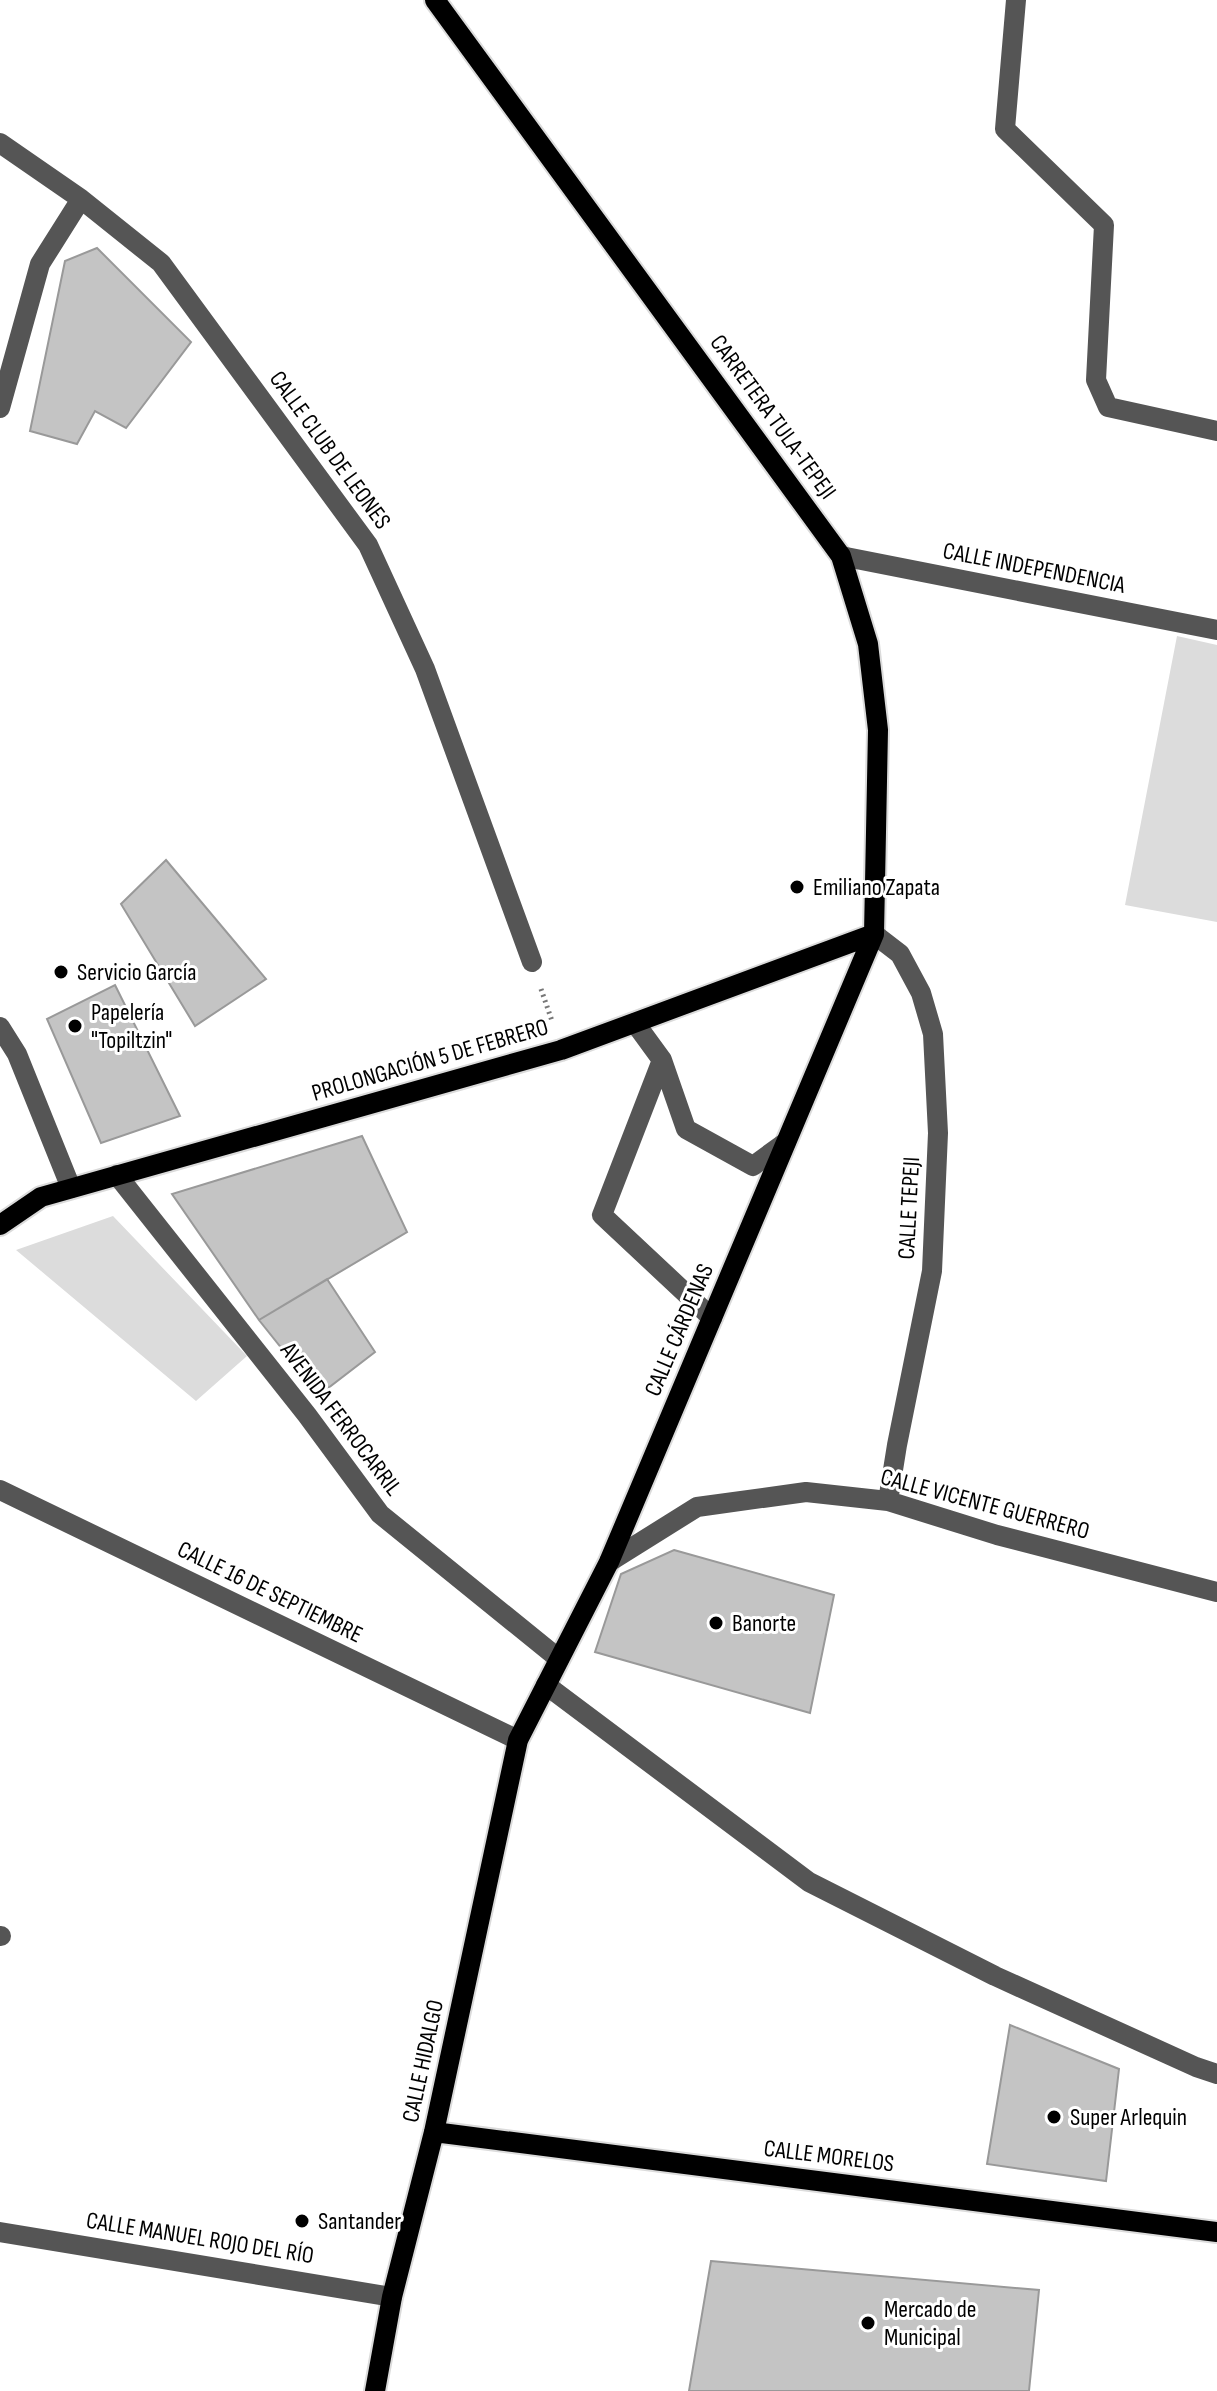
<svg xmlns="http://www.w3.org/2000/svg" width="1217" height="2391" font-family="'Sofia Sans Condensed',sans-serif">
  <style>
    .green { fill: #dcdcdc }
    .building { fill: #c4c4c4; stroke: #999; stroke-width: 2 }
    .lines { fill: none; stroke-linecap: round; stroke-linejoin: round }
    .major-casing { stroke: #dbdbdb; stroke-width: 24 }
    .path { stroke: #777; stroke-width: 5; stroke-dasharray: 2 4; stroke-linecap: butt }
    .minor { stroke: #555; stroke-width: 20 }
    .major { stroke: #000; stroke-width: 20 }
    .poi-dot { fill: #000; stroke: #fff; stroke-width: 3 }
    .labels { text-anchor: middle; dominant-baseline: central; stroke-width: 6; stroke-linejoin: round; paint-order: stroke }
    .street-label { font-size: 24px; fill: #000; stroke: #fff }
    .poi-label { font-size: 24px; fill: #000; stroke: #fff; text-anchor: start }
  </style>
  <rect width="100%" height="100%" fill="#fff"/>
  <path class="green" d="M 1177,636 L 1217,645 L 1217,922 L 1125,905 Z
    M 113,1216 L 247,1356 L 196,1401 L 16,1250 Z"/>
  <path class="building" d="M 97,248 L 191,342 L 126,428 L 95,411 L 77,444 L 30,431 L 65,261 Z
    M 166,860 L 266,979 L 195,1026 L 121,904 Z
    M 115,985 L 180,1116 L 101,1143 L 47,1019 Z
    M 362,1136 L 407,1232 L 259,1320 L 172,1194 Z
    M 327,1279 L 375,1352 L 319,1395 L 259,1320 Z
    M 674,1550 L 834,1595 L 810,1713 L 595,1652 L 621,1574 Z
    M 1010,2025 L 1119,2069 L 1106,2181 L 987,2164 Z
    M 711,2261 L 1039,2290 L 1029,2391 L 689,2391 Z"/>
  <g class="lines">
    <defs>
      <path id="major" d="M 0,1225 L 41,1197 L 561,1050 L 874,934
        M 434,2132 L 1217,2232
        M 375,2391 L 392,2297 L 434,2132 L 518,1740 L 609,1562 L 874,934 L 878,730 L 868,644 L 841,556 L 435,0"/>
    </defs>
    <use href="#major" class="major-casing"/>
    <path class="path" d="M 541,989 L 552,1021"/>
    <path class="minor" d="M 1016,0 L 1005,129 L 1104,225 L 1096,380 L 1108,407 L 1217,431
      M 0,143 L 81,199 L 161,263 L 368,545 L 425,669 L 532,962
      M 0,408 L 40,264 L 81,199
      M 841,556 L 1217,630
      M 874,934 L 900,954 L 921,993 L 933,1034 L 938,1133 L 932,1271 L 897,1445 L 888,1501
      M 635,1023 L 662,1060 L 686,1129 L 753,1166 L 786,1142
      M 0,1027 L 17,1054 L 71,1188
      M 662,1060 L 602,1215 L 712,1318
      M 117,1175 L 307,1415 L 380,1514 L 559,1659
      M 0,1490 L 518,1740
      M 609,1562 L 697,1507 L 806,1492 L 888,1501 L 997,1535 L 1217,1592
      M 546,1685 L 809,1882 L 995,1976 L 1196,2067 L 1217,2074
      M 0,1936 L 1,1936
      M 0,2232 L 392,2297"/>
    <use href="#major" class="major"/>
  </g>
  <g class="poi-dot">
    <circle cx="797" cy="887" r="8"/>
    <circle cx="61" cy="972" r="8"/>
    <circle cx="75" cy="1026" r="8"/>
    <circle cx="716" cy="1623" r="8"/>
    <circle cx="1054" cy="2117" r="8"/>
    <circle cx="302" cy="2221" r="8"/>
    <circle cx="868" cy="2323" r="8"/>
  </g>
  <g class="labels">
    <g class="street-label">
      <text transform="translate(773 417) rotate(54)">CARRETERA TULA-TEPEJI</text>
      <text transform="translate(330 450) rotate(54)">CALLE CLUB DE LEONES</text>
      <text transform="translate(1034 568) rotate(11)">CALLE INDEPENDENCIA</text>
      <text transform="translate(430 1060) rotate(-16)">PROLONGACIÓN 5 DE FEBRERO</text>
      <text transform="translate(909 1208) rotate(-87)">CALLE TEPEJI</text>
      <text transform="translate(679 1330) rotate(-67)">CALLE CÁRDENAS</text>
      <text transform="translate(341 1419) rotate(53)">AVENIDA FERROCARRIL</text>
      <text transform="translate(985 1504) rotate(15)">CALLE VICENTE GUERRERO</text>
      <text transform="translate(270 1592) rotate(26)">CALLE 16 DE SEPTIEMBRE</text>
      <text transform="translate(423 2061) rotate(-78)">CALLE HIDALGO</text>
      <text transform="translate(829 2156) rotate(7)">CALLE MORELOS</text>
      <text transform="translate(200 2238) rotate(9)">CALLE MANUEL ROJO DEL RÍO</text>
    </g>
    <g class="poi-label">
      <text x="813" y="887">Emiliano Zapata</text>
      <text x="77" y="972">Servicio García</text>
      <text x="91" y="1012">Papelería<tspan x="91" dy="28">"Topiltzin"</tspan></text>
      <text x="732" y="1623">Banorte</text>
      <text x="1070" y="2117">Super Arlequin</text>
      <text x="318" y="2221">Santander</text>
      <text x="884" y="2309">Mercado de<tspan x="884" dy="28">Municipal</tspan></text>
    </g>
  </g>
</svg>
